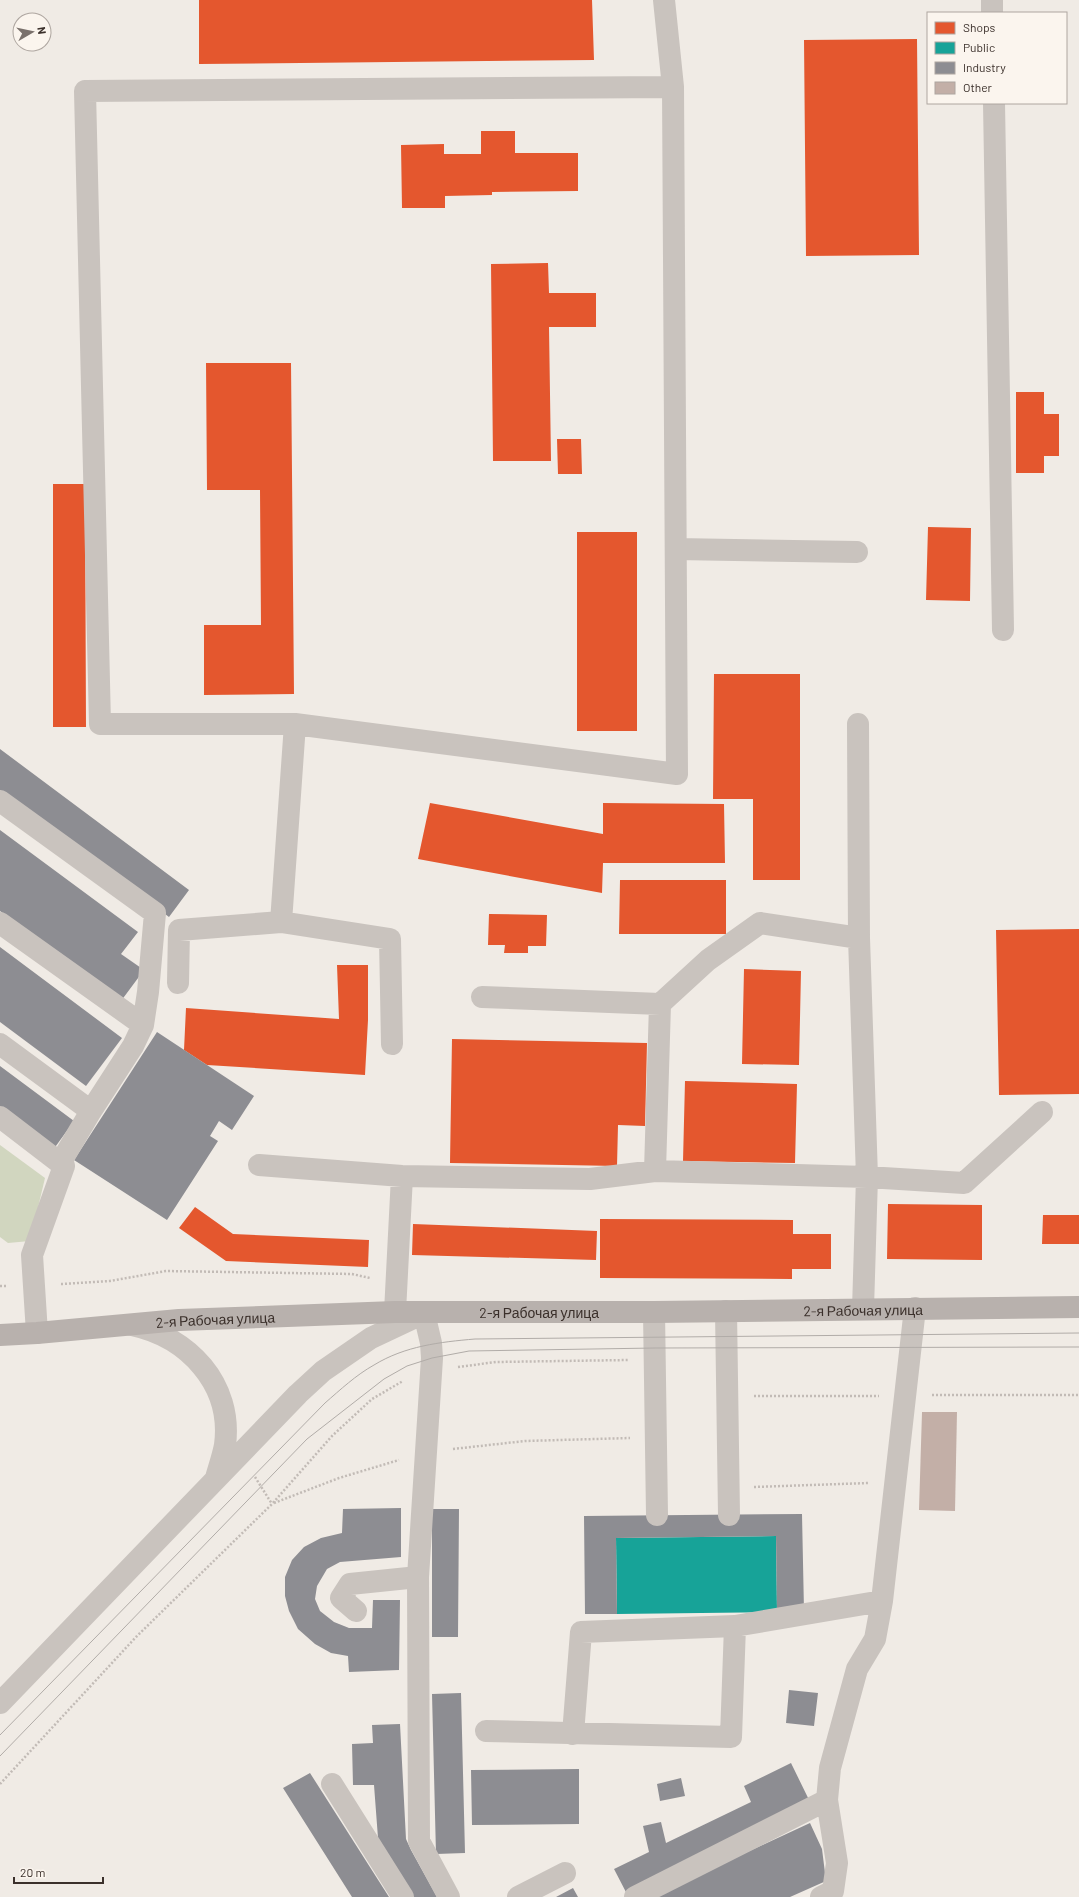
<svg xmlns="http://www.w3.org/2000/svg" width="1079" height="1897" font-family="Barlow,sans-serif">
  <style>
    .green { fill: #d1d6bf }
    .shops { fill: #e4572e }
    .public { fill: #17a398 }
    .industry { fill: #8d8d92 }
    .building { fill: #c3afa7 }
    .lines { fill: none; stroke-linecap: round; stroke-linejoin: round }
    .path { stroke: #c2bbb6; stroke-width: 2.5; stroke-dasharray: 2 2; stroke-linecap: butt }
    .minor { stroke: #c9c3be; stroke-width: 22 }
    .major { stroke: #b8b1ad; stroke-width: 22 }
    .tram { stroke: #b1aca8; stroke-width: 1 }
    .labels { text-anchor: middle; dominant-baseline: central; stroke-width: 4; stroke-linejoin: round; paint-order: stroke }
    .street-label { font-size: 14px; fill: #3b302b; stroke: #fbf5ee }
  </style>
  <rect width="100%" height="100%" fill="#f0ebe5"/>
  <path class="green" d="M 0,1145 L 45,1178 L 30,1241 L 8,1243 L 0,1237 Z"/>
  <path class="shops" d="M 199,0 L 592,0 L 594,60 L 199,64 Z
    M 917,39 L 919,255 L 806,256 L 804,40 Z
    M 481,131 L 515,131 L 515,153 L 578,153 L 578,191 L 492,192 L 492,195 L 445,196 L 445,208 L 402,208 L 401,145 L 444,144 L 444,154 L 481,154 Z
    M 548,263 L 549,293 L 596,293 L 596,327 L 549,327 L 551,461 L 493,461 L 491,264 Z
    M 206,363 L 291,363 L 294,694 L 204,695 L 204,625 L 261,625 L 260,490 L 207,490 Z
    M 1016,392 L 1044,392 L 1044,414 L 1059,414 L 1059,456 L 1044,456 L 1044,473 L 1016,473 Z
    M 557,439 L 581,439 L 582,474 L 558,474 Z
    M 53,484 L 85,484 L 86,727 L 53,727 Z
    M 928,527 L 971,528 L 970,601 L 926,600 Z
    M 577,532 L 637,532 L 637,731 L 577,731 Z
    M 714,674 L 800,674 L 800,880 L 753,880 L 753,799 L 713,799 Z
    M 430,803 L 603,834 L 603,803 L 724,804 L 725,863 L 603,863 L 602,893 L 418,859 Z
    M 620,880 L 726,880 L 726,934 L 619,934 Z
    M 489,914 L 547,915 L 546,946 L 528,946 L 528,953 L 504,953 L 505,945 L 488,945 Z
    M 1079,929 L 1079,1094 L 999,1095 L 996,930 Z
    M 337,965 L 368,965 L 368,1020 L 365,1075 L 207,1065 L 184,1050 L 186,1008 L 339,1019 Z
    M 744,969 L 801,971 L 799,1065 L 742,1064 Z
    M 452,1039 L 647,1043 L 645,1126 L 618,1125 L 617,1166 L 450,1163 Z
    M 685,1081 L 797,1084 L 795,1163 L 683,1161 Z
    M 888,1204 L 982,1205 L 982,1260 L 887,1259 Z
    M 195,1207 L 233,1234 L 369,1240 L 368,1267 L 226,1261 L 179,1228 Z
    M 1043,1215 L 1079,1215 L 1079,1244 L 1042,1244 Z
    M 600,1219 L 793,1220 L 793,1234 L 831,1234 L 831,1269 L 792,1269 L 792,1279 L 600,1278 Z
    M 413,1224 L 597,1231 L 596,1260 L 412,1255 Z"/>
  <path class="public" d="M 776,1536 L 777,1612 L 617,1614 L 616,1538 Z"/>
  <path class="industry" d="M 0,749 L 189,890 L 169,917 L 0,790 Z
    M 0,830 L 138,932 L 121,954 L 144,970 L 121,1001 L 0,911 Z
    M 0,947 L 122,1038 L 86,1086 L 0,1022 Z
    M 157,1032 L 254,1096 L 232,1130 L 219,1121 L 210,1136 L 218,1141 L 167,1220 L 74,1160 Z
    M 0,1066 L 74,1121 L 53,1150 L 0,1111 Z
    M 401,1508 L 401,1557 L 340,1562 L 327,1569 L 317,1586 L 315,1599 L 320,1611 L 334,1622 L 349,1628 L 372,1628 L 373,1600 L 400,1600 L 399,1670 L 349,1672 L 348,1656 L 331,1653 L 315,1644 L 298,1629 L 289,1611 L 285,1596 L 285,1577 L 292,1560 L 304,1547 L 321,1538 L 342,1533 L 343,1509 Z
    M 432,1509 L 459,1509 L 458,1637 L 432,1637 Z
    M 802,1514 L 804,1611 L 777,1612 L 776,1536 L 616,1538 L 617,1614 L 585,1614 L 584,1516 Z
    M 789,1690 L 818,1693 L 814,1726 L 786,1723 Z
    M 461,1693 L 465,1853 L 436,1854 L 432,1694 Z
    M 400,1724 L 406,1839 L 411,1850 L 437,1897 L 407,1897 L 378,1838 L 374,1785 L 353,1785 L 352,1744 L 373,1743 L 372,1725 Z
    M 791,1763 L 812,1806 L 628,1896 L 614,1869 L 649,1852 L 643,1826 L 661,1822 L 666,1843 L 751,1802 L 744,1786 Z
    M 579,1769 L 579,1824 L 472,1825 L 471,1770 Z
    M 310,1773 L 389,1897 L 352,1897 L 283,1788 Z
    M 681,1778 L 685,1796 L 660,1801 L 657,1784 Z
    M 810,1823 L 822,1849 L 826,1881 L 790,1897 L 650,1897 Z
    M 573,1888 L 578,1897 L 556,1897 Z"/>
  <path class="building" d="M 922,1412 L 957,1412 L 955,1511 L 919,1510 Z"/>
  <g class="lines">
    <path class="path" d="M 61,1284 L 110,1281 L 166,1271 L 352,1274 L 370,1278
      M 0,1286 L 8,1286
      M 458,1367 L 496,1362 L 629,1360
      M 932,1395 L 1079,1395
      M 754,1396 L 879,1396
      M 453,1449 L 525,1441 L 630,1438
      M 255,1477 L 272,1504
      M 754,1487 L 869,1483
      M 274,1503 L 339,1478 L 399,1460
      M 0,1784 L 136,1637 L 272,1504 L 332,1436 L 372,1399 L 403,1381"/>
    <path class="minor" d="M 992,0 L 992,13
      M 994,103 L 1003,630
      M 676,549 L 857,552
      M 295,724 L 100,724 L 85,91 L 673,87
      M 858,724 L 859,938 L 867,1177 L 863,1309
      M 0,801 L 155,913 L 148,992 L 143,1025
      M 0,923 L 143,1025 L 133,1046 L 91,1111
      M 178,983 L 179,930 L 281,922
      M 482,997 L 660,1004
      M 0,1044 L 91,1111 L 62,1160 L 64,1166 L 32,1255 L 37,1333
      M 392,1044 L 390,939 L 281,922 L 295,724 L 677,774 L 673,87 L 664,0
      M 0,1117 L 64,1166
      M 259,1165 L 402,1176 L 590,1179 L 655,1171 L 867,1177 L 964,1183 L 1042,1112
      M 655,1171 L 660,1004 L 708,960 L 760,923 L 859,938
      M 726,1311 L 729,1515
      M 395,1312 L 402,1176
      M 654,1312 L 657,1515
      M 132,1325 C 188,1337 233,1384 225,1445 C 223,1456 219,1467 216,1478
      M 356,1611 L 341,1598 L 350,1584 L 418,1577
      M 0,1703 L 298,1394 L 323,1371 L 371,1338 L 424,1313 L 431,1343 L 432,1358 L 418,1577 L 419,1841 L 449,1897
      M 486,1731 L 731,1737 L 735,1626
      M 573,1734 L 581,1632 L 735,1626 L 882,1601
      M 332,1784 L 403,1897
      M 518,1897 L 565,1873
      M 635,1897 L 827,1800 L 830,1768 L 857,1669 L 875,1639 L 882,1601 L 915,1308
      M 821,1897 L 833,1891 L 837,1863 L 827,1800"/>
    <path class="major" id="s1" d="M 0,1335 L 37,1333 L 179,1320 L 395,1312 L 654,1312 L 1079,1307"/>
    <path class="tram" d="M 0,1735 L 325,1403 C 340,1390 356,1375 374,1365 C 405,1346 440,1342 475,1339 L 1079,1333
      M 0,1756 L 307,1439 L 384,1379 L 407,1366 L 432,1358 L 469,1351 L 655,1348 L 1079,1347"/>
  </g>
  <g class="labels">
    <g class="street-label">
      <text stroke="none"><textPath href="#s1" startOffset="864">2-я Рабочая улица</textPath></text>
      <text stroke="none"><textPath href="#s1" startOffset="540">2-я Рабочая улица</textPath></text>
      <text stroke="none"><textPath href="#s1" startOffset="216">2-я Рабочая улица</textPath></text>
    </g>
  </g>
  <rect x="927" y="12" width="140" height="92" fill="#fbf5ee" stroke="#aea6a0"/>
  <rect x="935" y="22" width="20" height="12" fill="#e4572e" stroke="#aea6a0"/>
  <text x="963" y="32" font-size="12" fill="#3b302b">Shops</text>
  <rect x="935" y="42" width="20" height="12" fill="#17a398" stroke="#aea6a0"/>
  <text x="963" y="52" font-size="12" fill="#3b302b">Public</text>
  <rect x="935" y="62" width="20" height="12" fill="#8d8d92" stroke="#aea6a0"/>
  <text x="963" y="72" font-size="12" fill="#3b302b">Industry</text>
  <rect x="935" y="82" width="20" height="12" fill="#c3afa7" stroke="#aea6a0"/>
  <text x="963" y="92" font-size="12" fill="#3b302b">Other</text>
  <g transform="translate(32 32) rotate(81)"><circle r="19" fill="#fbf5ee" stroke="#aea6a0"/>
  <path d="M0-3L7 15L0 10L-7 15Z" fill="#7a716c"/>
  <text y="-6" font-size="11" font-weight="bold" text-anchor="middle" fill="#3b302b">N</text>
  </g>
  <path d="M14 1877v6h89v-6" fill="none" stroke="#3b302b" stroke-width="2"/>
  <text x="20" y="1877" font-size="12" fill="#3b302b" stroke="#fbf5ee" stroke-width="3" paint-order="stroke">20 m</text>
</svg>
